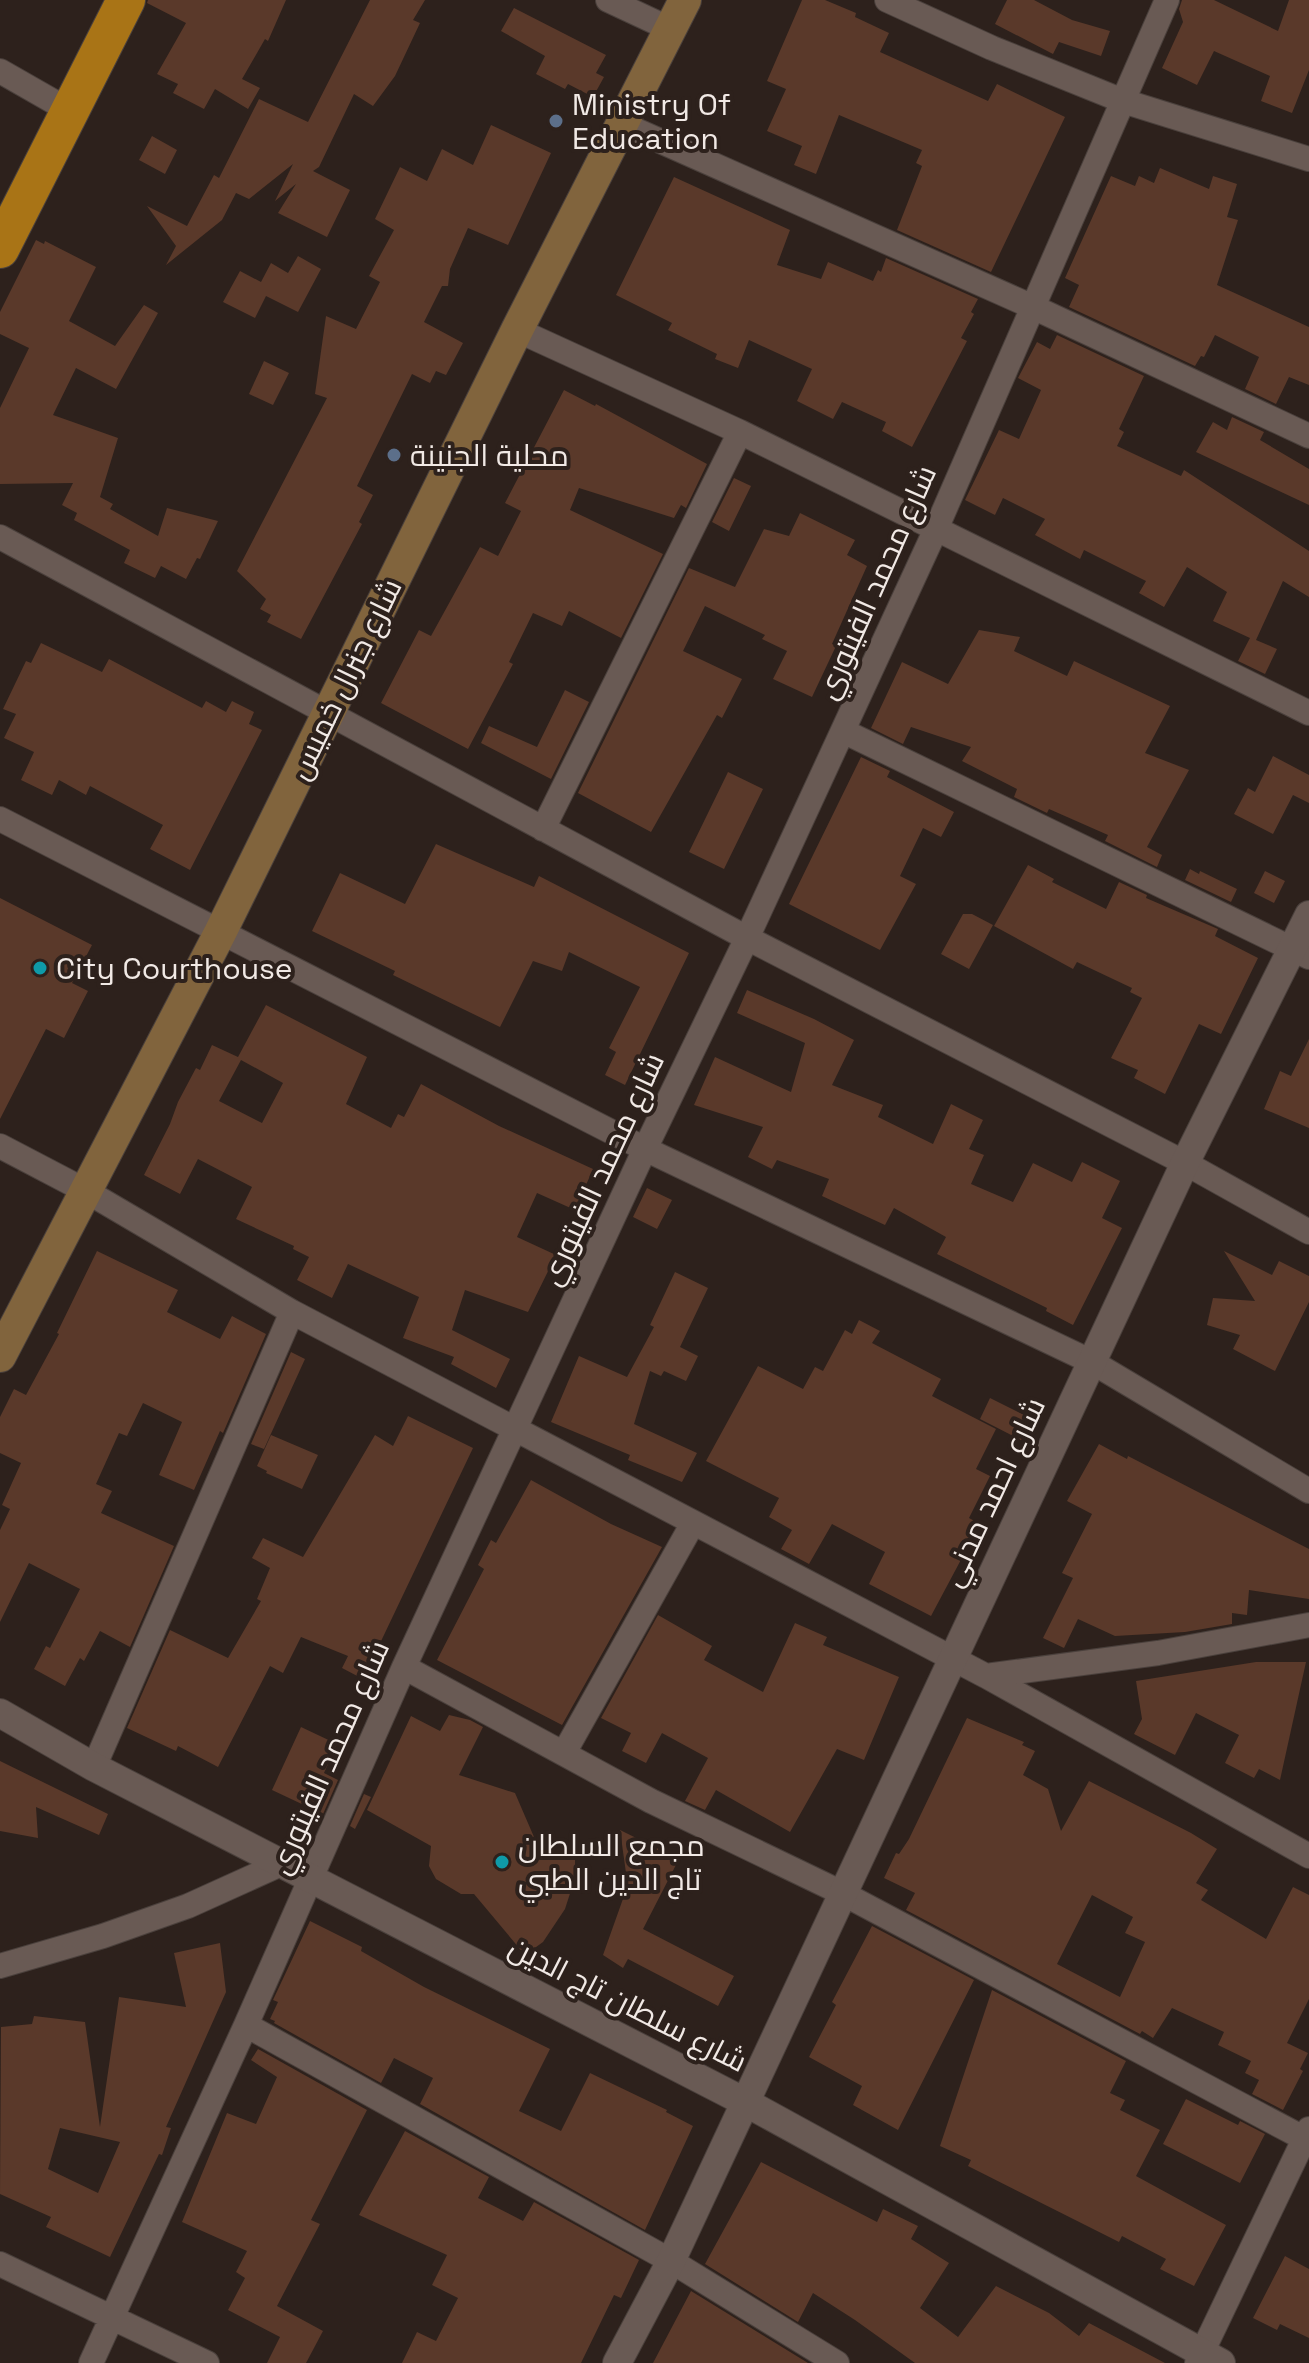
<svg xmlns="http://www.w3.org/2000/svg" width="1309" height="2363" font-family="'Space Grotesk',Cairo,sans-serif">
  <style>
    .building { fill: #5a392a; fill-rule: evenodd }
    .lines { fill: none; stroke-linecap: round; stroke-linejoin: round }
    .minor-casing { stroke: #4a403c; stroke-width: 26 }
    .tertiary-casing { stroke: #4a403c; stroke-width: 30 }
    .secondary-casing { stroke: #4a403c; stroke-width: 34 }
    .trunk-casing { stroke: #4a403c; stroke-width: 40 }
    .minor { stroke: #695a54; stroke-width: 24 }
    .tertiary { stroke: #695a54; stroke-width: 28 }
    .secondary { stroke: #81643d; stroke-width: 32 }
    .trunk { stroke: #a97416; stroke-width: 38 }
    .service-dot { fill: #5c6f8a; stroke: #2d211c; stroke-width: 3 }
    .culture-dot { fill: #0f9aa8; stroke: #2d211c; stroke-width: 3 }
    .labels { text-anchor: middle; dominant-baseline: central; stroke-width: 8; stroke-linejoin: round; paint-order: stroke }
    .poi-label { font-size: 30px; fill: #f1e9e5; stroke: #2d211c; text-anchor: start }
    .street-label { font-size: 30px; fill: #f1e9e5; stroke: #2d211c }
  </style>
  <rect width="100%" height="100%" fill="#2d211c"/>
  <path class="building" d="M 148,0 L 286,0 L 268,41 L 265,39 L 242,79 L 260,88 L 248,109 L 215,89 L 204,109 L 173,93 L 178,84 L 157,74 L 186,23 L 147,3 Z
    M 370,0 L 425,0 L 413,20 L 420,23 L 395,76 L 373,106 L 354,94 L 319,167 L 313,171 L 350,190 L 327,237 L 278,213 L 296,184 L 275,201 L 293,164 L 249,199 L 236,193 L 222,220 L 166,265 L 176,246 L 147,206 L 187,226 L 214,175 L 219,178 L 259,99 L 308,122 Z
    M 802,0 L 825,0 L 856,13 L 855,17 L 889,33 L 880,52 L 988,101 L 997,84 L 1065,117 L 991,272 L 897,230 L 922,166 L 916,163 L 922,150 L 839,115 L 816,174 L 794,165 L 802,146 L 767,131 L 786,89 L 767,81 Z
    M 1007,0 L 1034,0 L 1072,20 L 1110,31 L 1101,56 L 1059,42 L 1053,54 L 995,24 Z
    M 1182,0 L 1214,0 L 1278,31 L 1289,0 L 1309,0 L 1309,70 L 1292,113 L 1261,101 L 1270,76 L 1214,51 L 1197,85 L 1162,68 L 1183,22 L 1179,9 Z
    M 514,8 L 606,55 L 596,73 L 604,77 L 593,97 L 568,84 L 565,89 L 536,74 L 545,56 L 501,31 Z
    M 491,125 L 551,153 L 508,245 L 468,228 L 450,269 L 448,286 L 442,286 L 424,322 L 463,343 L 446,375 L 436,371 L 430,383 L 412,374 L 357,486 L 373,495 L 359,522 L 362,524 L 301,639 L 267,622 L 271,615 L 260,609 L 266,599 L 237,571 L 327,398 L 315,394 L 326,316 L 356,329 L 380,282 L 369,276 L 394,230 L 375,219 L 400,167 L 427,181 L 442,149 L 473,165 Z
    M 152,136 L 177,150 L 165,174 L 139,160 Z
    M 1160,168 L 1209,189 L 1213,176 L 1237,184 L 1227,217 L 1238,220 L 1217,285 L 1309,327 L 1309,385 L 1289,377 L 1276,404 L 1245,389 L 1259,357 L 1215,335 L 1204,357 L 1201,356 L 1195,366 L 1069,307 L 1079,285 L 1065,278 L 1111,176 L 1135,186 L 1139,176 L 1154,183 Z
    M 674,177 L 790,230 L 777,265 L 821,279 L 828,262 L 873,281 L 878,270 L 881,272 L 886,258 L 978,299 L 971,312 L 974,314 L 961,338 L 967,341 L 912,447 L 882,431 L 886,422 L 842,402 L 833,419 L 797,401 L 812,369 L 749,340 L 738,368 L 715,359 L 717,354 L 668,330 L 672,323 L 616,295 Z
    M 36,240 L 44,244 L 45,241 L 96,267 L 69,321 L 115,346 L 144,305 L 158,313 L 116,389 L 76,368 L 53,415 L 118,438 L 100,497 L 113,504 L 110,509 L 158,536 L 167,508 L 218,521 L 200,559 L 197,558 L 186,579 L 161,566 L 155,578 L 124,563 L 130,550 L 74,520 L 77,513 L 62,505 L 73,483 L 0,484 L 0,408 L 29,348 L 0,334 L 0,312 Z
    M 298,256 L 321,269 L 298,312 L 266,296 L 255,318 L 223,302 L 240,271 L 261,282 L 271,263 L 288,273 Z
    M 1057,335 L 1144,376 L 1119,429 L 1124,432 L 1117,446 L 1181,476 L 1184,470 L 1309,551 L 1309,597 L 1283,581 L 1256,640 L 1277,649 L 1265,674 L 1238,661 L 1250,638 L 1213,621 L 1227,592 L 1187,567 L 1164,607 L 1139,593 L 1146,581 L 1084,550 L 1080,559 L 1035,535 L 1045,519 L 1003,498 L 995,515 L 965,500 L 999,430 L 1019,439 L 1041,390 L 1018,378 L 1037,342 L 1050,349 Z
    M 264,361 L 289,373 L 273,405 L 249,394 Z
    M 564,390 L 595,406 L 596,404 L 707,464 L 686,508 L 681,505 L 674,518 L 579,488 L 570,510 L 663,554 L 621,638 L 569,611 L 562,626 L 533,613 L 509,662 L 513,664 L 468,749 L 381,703 L 419,630 L 431,636 L 480,547 L 498,556 L 521,511 L 505,503 Z
    M 1232,417 L 1264,432 L 1260,440 L 1309,469 L 1309,505 L 1196,452 L 1213,422 L 1227,430 Z
    M 734,478 L 751,486 L 729,531 L 712,522 Z
    M 800,513 L 855,540 L 847,555 L 867,566 L 832,644 L 836,646 L 812,697 L 773,679 L 787,651 L 762,639 L 765,635 L 705,606 L 683,651 L 742,679 L 722,718 L 717,715 L 651,832 L 578,793 L 689,568 L 735,587 L 764,529 L 789,536 Z
    M 979,630 L 1020,637 L 1014,651 L 1067,676 L 1074,661 L 1170,706 L 1145,753 L 1189,770 L 1147,847 L 1162,855 L 1157,867 L 1105,841 L 1108,835 L 1049,809 L 1047,813 L 1014,797 L 1017,789 L 962,761 L 971,747 L 911,727 L 903,744 L 871,728 L 902,662 L 948,684 Z
    M 41,643 L 102,672 L 109,659 L 202,708 L 206,701 L 226,712 L 232,701 L 254,712 L 249,724 L 262,730 L 190,870 L 150,849 L 163,825 L 90,786 L 86,795 L 59,780 L 52,795 L 21,780 L 34,752 L 4,738 L 16,714 L 3,709 L 26,661 L 31,663 Z
    M 565,690 L 589,702 L 551,779 L 481,743 L 489,726 L 537,747 Z
    M 1273,756 L 1309,775 L 1309,803 L 1293,795 L 1273,834 L 1234,814 L 1248,788 L 1255,792 Z
    M 861,757 L 890,771 L 887,777 L 954,812 L 941,837 L 923,828 L 900,876 L 916,884 L 880,950 L 789,904 Z
    M 728,772 L 763,789 L 724,869 L 689,852 Z
    M 436,844 L 534,887 L 539,876 L 689,953 L 625,1085 L 605,1075 L 616,1052 L 609,1048 L 640,987 L 569,952 L 562,971 L 533,961 L 500,1027 L 393,975 L 395,971 L 312,931 L 340,873 L 405,904 Z
    M 1028,865 L 1054,879 L 1052,882 L 1106,909 L 1119,882 L 1147,895 L 1146,898 L 1218,929 L 1215,936 L 1258,958 L 1221,1034 L 1199,1024 L 1165,1094 L 1134,1078 L 1138,1070 L 1111,1058 L 1142,998 L 1130,992 L 1132,988 L 1077,962 L 1073,969 L 994,926 Z
    M 1190,869 L 1199,874 L 1200,871 L 1237,889 L 1231,902 L 1185,880 Z
    M 1265,871 L 1285,881 L 1274,903 L 1254,893 Z
    M 0,898 L 92,945 L 72,983 L 88,991 L 64,1038 L 46,1029 L 0,1119 Z
    M 963,914 L 972,914 L 993,925 L 969,969 L 941,954 Z
    M 747,990 L 814,1019 L 854,1040 L 832,1085 L 883,1105 L 878,1117 L 933,1144 L 951,1104 L 983,1120 L 969,1149 L 984,1155 L 971,1184 L 1013,1202 L 1033,1163 L 1072,1182 L 1082,1162 L 1120,1181 L 1102,1218 L 1122,1228 L 1073,1325 L 1046,1311 L 1047,1308 L 937,1254 L 946,1237 L 894,1208 L 885,1225 L 822,1196 L 829,1179 L 777,1160 L 772,1169 L 748,1157 L 763,1127 L 694,1105 L 715,1057 L 791,1092 L 805,1043 L 737,1013 Z
    M 266,1005 L 367,1057 L 346,1104 L 391,1128 L 398,1114 L 404,1117 L 421,1084 L 499,1126 L 593,1169 L 575,1210 L 537,1193 L 517,1237 L 556,1255 L 528,1312 L 465,1290 L 452,1330 L 510,1359 L 496,1388 L 451,1364 L 454,1357 L 403,1338 L 419,1297 L 348,1264 L 332,1298 L 297,1280 L 309,1257 L 293,1249 L 294,1246 L 236,1219 L 252,1187 L 198,1159 L 180,1194 L 144,1175 L 170,1124 L 178,1102 L 196,1068 L 200,1070 L 212,1045 L 238,1057 ZM 241,1060 L 283,1083 L 262,1123 L 219,1101 Z
    M 1309,1039 L 1309,1128 L 1264,1109 L 1280,1071 L 1291,1076 Z
    M 647,1188 L 672,1200 L 657,1229 L 633,1217 Z
    M 97,1251 L 178,1290 L 167,1312 L 220,1339 L 232,1316 L 266,1334 L 223,1433 L 220,1431 L 194,1490 L 159,1475 L 182,1422 L 143,1403 L 127,1436 L 119,1433 L 96,1484 L 112,1491 L 101,1513 L 174,1546 L 130,1647 L 100,1631 L 84,1661 L 80,1658 L 65,1686 L 34,1669 L 46,1646 L 50,1648 L 80,1589 L 29,1563 L 0,1622 L 0,1530 L 10,1509 L 2,1505 L 21,1463 L 0,1453 L 0,1417 L 14,1389 L 26,1395 L 59,1334 L 57,1333 Z
    M 1224,1251 L 1272,1275 L 1279,1261 L 1309,1276 L 1309,1302 L 1275,1371 L 1233,1349 L 1240,1335 L 1207,1325 L 1213,1298 L 1255,1301 Z
    M 675,1272 L 708,1288 L 680,1347 L 698,1356 L 686,1381 L 664,1371 L 661,1376 L 650,1371 L 634,1424 L 697,1453 L 682,1482 L 628,1460 L 630,1455 L 551,1422 L 579,1356 L 627,1377 L 654,1327 L 650,1325 Z
    M 859,1320 L 880,1331 L 872,1343 L 941,1379 L 932,1396 L 996,1429 L 976,1469 L 990,1476 L 969,1518 L 980,1524 L 931,1616 L 869,1584 L 885,1552 L 832,1524 L 809,1564 L 781,1549 L 792,1530 L 769,1517 L 779,1498 L 706,1461 L 758,1366 L 803,1389 L 815,1367 L 823,1371 L 845,1330 L 852,1334 Z
    M 291,1352 L 305,1359 L 264,1449 L 251,1444 Z
    M 990,1398 L 1032,1419 L 1021,1440 L 980,1419 Z
    M 408,1416 L 473,1448 L 363,1679 L 342,1668 L 348,1656 L 301,1637 L 283,1673 L 270,1666 L 218,1767 L 178,1746 L 176,1751 L 127,1728 L 170,1630 L 228,1658 L 261,1601 L 257,1599 L 270,1568 L 252,1558 L 263,1538 L 303,1557 L 375,1435 L 393,1446 Z
    M 271,1435 L 318,1455 L 302,1489 L 266,1473 L 267,1471 L 257,1466 Z
    M 1099,1444 L 1127,1459 L 1128,1456 L 1309,1549 L 1309,1599 L 1249,1590 L 1247,1615 L 1232,1613 L 1232,1624 L 1185,1632 L 1115,1636 L 1078,1619 L 1064,1648 L 1043,1638 L 1073,1578 L 1062,1573 L 1092,1514 L 1067,1501 Z
    M 531,1480 L 611,1524 L 662,1547 L 562,1725 L 437,1660 L 484,1569 L 478,1565 L 491,1540 L 496,1543 Z
    M 658,1615 L 712,1646 L 704,1660 L 763,1692 L 795,1623 L 827,1637 L 823,1645 L 899,1677 L 864,1760 L 837,1749 L 790,1832 L 716,1790 L 705,1810 L 685,1801 L 708,1758 L 662,1733 L 646,1763 L 622,1751 L 631,1733 L 601,1718 Z
    M 1256,1662 L 1306,1662 L 1280,1780 L 1259,1769 L 1254,1778 L 1225,1763 L 1239,1735 L 1196,1713 L 1175,1755 L 1134,1734 L 1142,1719 L 1136,1681 Z
    M 449,1715 L 470,1720 L 483,1727 L 459,1775 L 515,1793 L 534,1837 L 536,1858 L 575,1857 L 575,1878 L 565,1909 L 543,1942 L 525,1955 L 474,1894 L 461,1894 L 436,1879 L 429,1866 L 431,1846 L 367,1810 L 411,1716 L 440,1731 Z
    M 967,1718 L 1024,1742 L 1022,1745 L 1035,1751 L 1023,1775 L 1048,1789 L 1061,1831 L 1089,1781 L 1191,1833 L 1217,1849 L 1196,1883 L 1208,1890 L 1201,1900 L 1266,1939 L 1293,1887 L 1309,1895 L 1309,1999 L 1287,2043 L 1308,2053 L 1300,2069 L 1303,2071 L 1283,2110 L 1252,2094 L 1259,2080 L 1245,2073 L 1251,2061 L 1218,2045 L 1224,2032 L 1172,2008 L 1153,2038 L 1142,2031 L 1140,2034 L 906,1910 L 915,1893 L 884,1878 L 896,1853 L 899,1854 L 909,1839 ZM 1092,1895 L 1133,1917 L 1125,1933 L 1145,1942 L 1120,1997 L 1057,1964 Z
    M 301,1727 L 337,1744 L 324,1773 L 338,1780 L 323,1814 L 272,1790 Z
    M 0,1761 L 108,1814 L 99,1835 L 36,1807 L 38,1838 L 0,1831 Z
    M 364,1794 L 371,1797 L 355,1829 L 350,1826 Z
    M 620,1830 L 679,1859 L 643,1929 L 734,1976 L 718,2006 L 628,1959 L 623,1968 L 603,1955 L 624,1896 L 626,1873 Z
    M 310,1921 L 362,1947 L 361,1951 L 424,1987 L 550,2049 L 519,2111 L 561,2131 L 590,2073 L 667,2110 L 666,2112 L 693,2126 L 645,2230 L 420,2104 L 433,2078 L 394,2058 L 381,2083 L 274,2023 L 275,2021 L 270,2019 L 278,2002 L 273,2000 Z
    M 872,1926 L 974,1980 L 898,2130 L 853,2105 L 862,2086 L 809,2057 L 836,2005 L 832,2002 Z
    M 220,1943 L 226,1992 L 166,2127 L 171,2128 L 162,2155 L 159,2154 L 110,2257 L 46,2227 L 51,2217 L 0,2194 L 1,2027 L 32,2024 L 34,2016 L 85,2022 L 100,2127 L 119,1997 L 186,2007 L 174,1953 ZM 60,2128 L 120,2142 L 98,2193 L 48,2169 Z
    M 992,1990 L 1126,2061 L 1110,2093 L 1125,2100 L 1120,2110 L 1160,2130 L 1136,2176 L 1226,2225 L 1194,2286 L 1160,2269 L 1166,2259 L 1122,2236 L 1119,2242 L 968,2166 L 971,2160 L 940,2146 Z
    M 258,2049 L 367,2110 L 311,2220 L 320,2224 L 277,2306 L 323,2331 L 306,2363 L 267,2363 L 280,2337 L 228,2310 L 245,2278 L 236,2272 L 247,2251 L 182,2222 L 227,2113 L 256,2124 L 277,2077 L 251,2060 Z
    M 1186,2099 L 1238,2125 L 1240,2121 L 1265,2134 L 1240,2183 L 1163,2144 Z
    M 405,2131 L 489,2177 L 478,2198 L 523,2221 L 534,2202 L 639,2260 L 621,2298 L 614,2295 L 581,2363 L 402,2363 L 417,2332 L 436,2341 L 458,2298 L 432,2285 L 447,2255 L 359,2215 Z
    M 761,2162 L 877,2222 L 883,2209 L 918,2226 L 911,2239 L 949,2263 L 920,2308 L 958,2337 L 996,2286 L 1049,2313 L 1079,2336 L 1089,2323 L 1165,2363 L 915,2363 L 855,2320 L 813,2293 L 798,2322 L 705,2264 Z
    M 1285,2256 L 1309,2269 L 1309,2338 L 1280,2324 L 1277,2330 L 1253,2318 Z
    M 691,2291 L 808,2363 L 653,2363 Z"/>
  <g class="lines">
    <defs>
      <path id="minor" d="M 608,0 L 670,29
        M 887,0 L 992,48 L 1123,101 L 1309,159
        M 0,71 L 70,111
        M 622,124 L 1033,307 L 1309,436
        M 517,330 L 740,432 L 1309,713
        M 0,537 L 747,938 L 1185,1163 L 1309,1232
        M 843,731 L 1309,957
        M 0,819 L 645,1149 L 1092,1362 L 1309,1491
        M 543,829 L 740,432
        M 0,1146 L 86,1191 L 292,1312 L 986,1676 L 1309,1856
        M 404,1667 L 651,1801 L 842,1893 L 1309,2141
        M 986,1676 L 1158,1653 L 1309,1625
        M 564,1753 L 693,1523
        M 94,1767 L 292,1312
        M 0,1966 L 103,1936 L 188,1906 L 281,1864
        M 246,2025 L 671,2261 L 837,2363
        M 0,2264 L 207,2363
        M 91,2363 L 246,2025 L 404,1667 L 645,1149 L 747,938 L 936,529 L 1167,0
        M 1197,2363 L 1309,2129"/>
      <path id="tertiary" d="M 0,1713 L 94,1767 L 745,2102 L 1221,2363
        M 617,2363 L 671,2261 L 1185,1163 L 1309,915"/>
      <path id="secondary" d="M 0,1356 L 220,933 L 517,330 L 685,0"/>
      <path id="trunk" d="M 0,249 L 126,0"/>
    </defs>
    <use href="#minor" class="minor-casing"/>
    <use href="#tertiary" class="tertiary-casing"/>
    <use href="#secondary" class="secondary-casing"/>
    <use href="#trunk" class="trunk-casing"/>
    <use href="#minor" class="minor"/>
    <use href="#tertiary" class="tertiary"/>
    <use href="#secondary" class="secondary"/>
    <use href="#trunk" class="trunk"/>
  </g>
  <g class="service-dot">
    <circle cx="556" cy="121" r="8"/>
    <circle cx="394" cy="455" r="8"/>
  </g>
  <g class="culture-dot">
    <circle cx="40" cy="968" r="8"/>
    <circle cx="502" cy="1862" r="8"/>
  </g>
  <g class="labels">
    <g class="poi-label">
      <text x="572" y="104">Ministry Of<tspan x="572" dy="34">Education</tspan></text>
      <text x="410" y="455">محلية الجنينة</text>
      <text x="56" y="968">City Courthouse</text>
      <text x="518" y="1845">مجمع السلطان<tspan x="518" dy="34">تاج الدين الطبي</tspan></text>
    </g>
    <g class="street-label">
      <text transform="translate(876 582) rotate(-66)">شارع محمد الفيتوري</text>
      <text transform="translate(345 679) rotate(-64)">شارع جنرال خميس</text>
      <text transform="translate(602 1169) rotate(-65)">شارع محمد الفيتوري</text>
      <text transform="translate(993 1492) rotate(-65)">شارع احمد مدني</text>
      <text transform="translate(329 1757) rotate(-66)">شارع محمد الفيتوري</text>
      <text transform="translate(628 2004) rotate(27)">شارع سلطان تاج الدين</text>
    </g>
  </g>
</svg>
